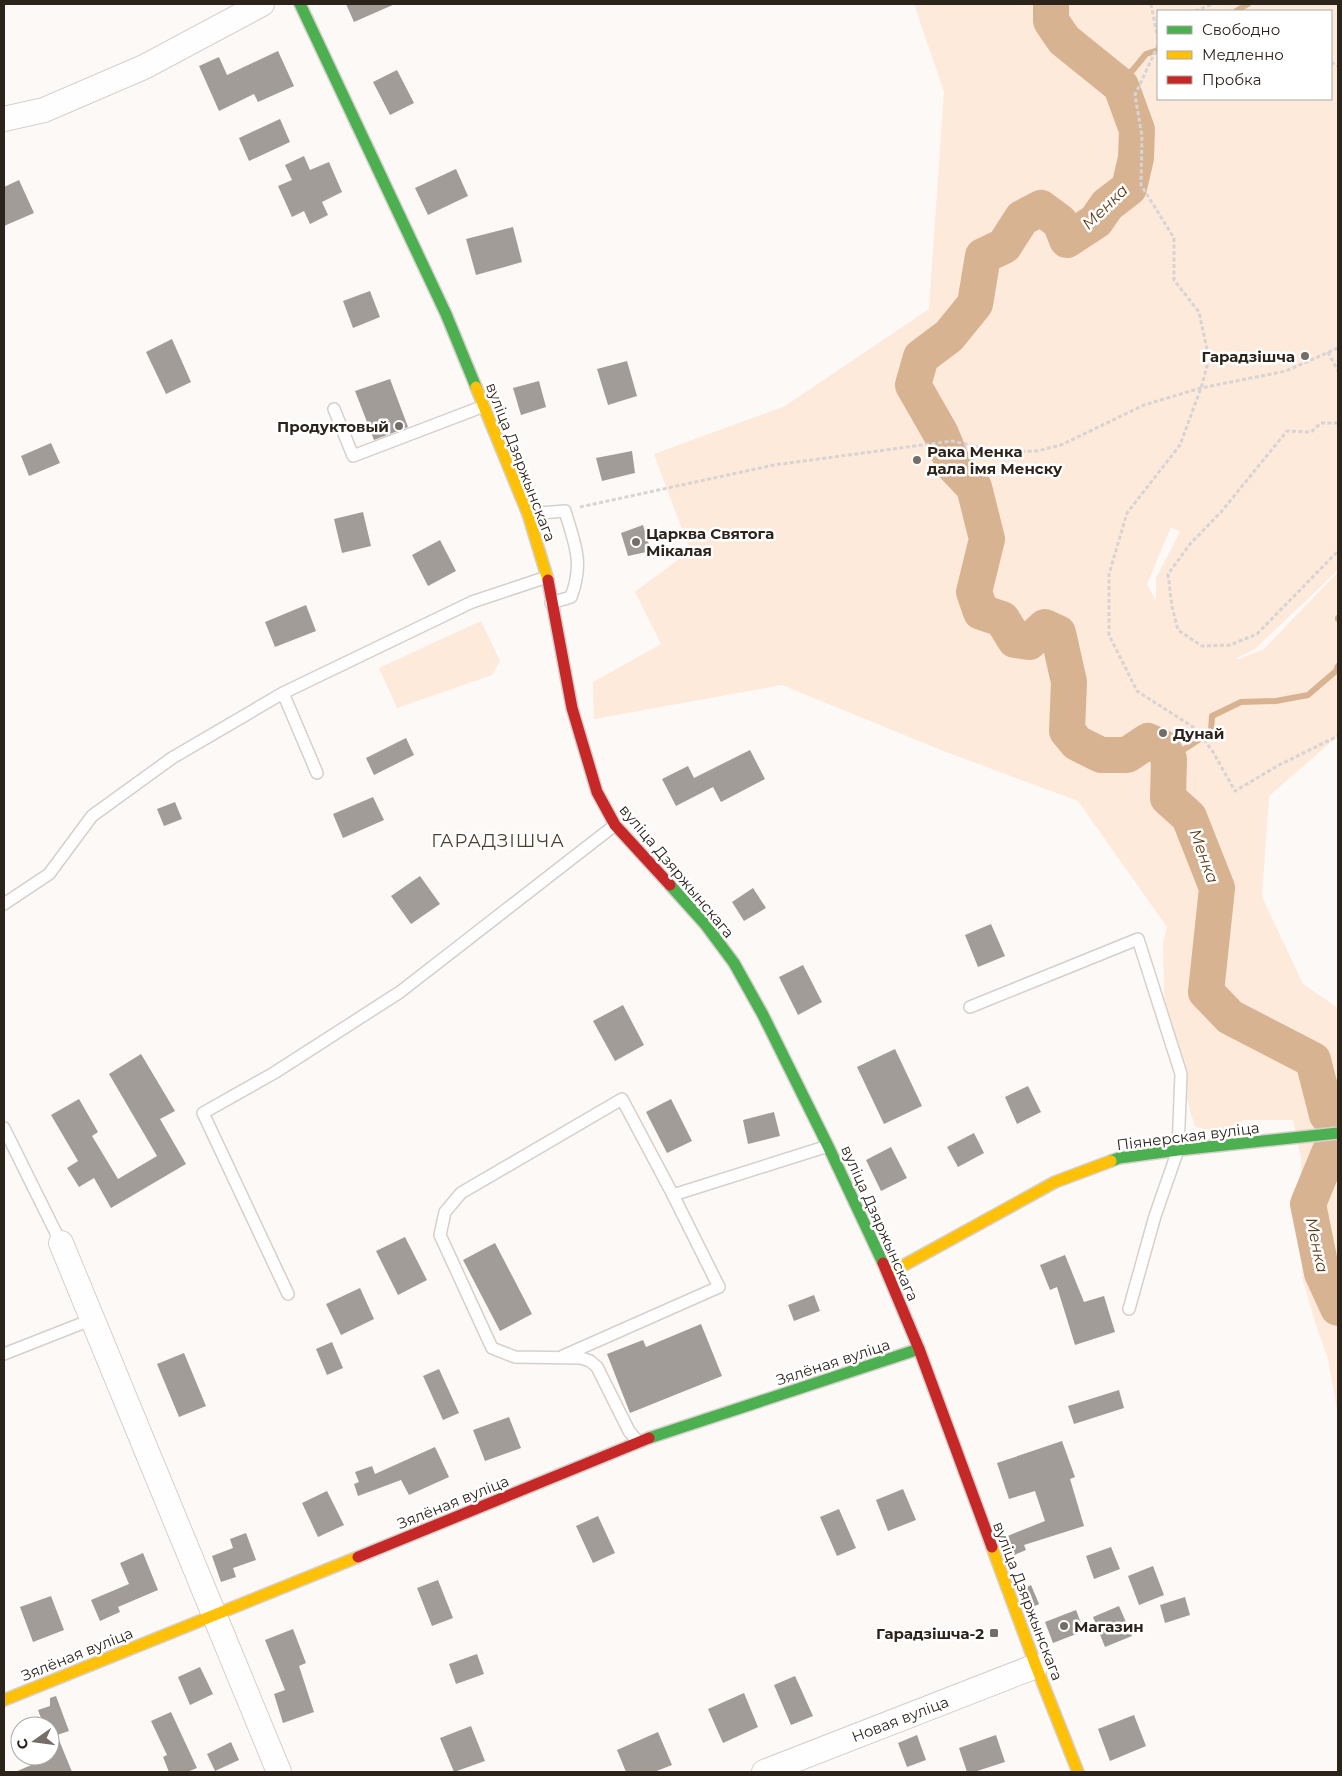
<svg xmlns="http://www.w3.org/2000/svg" width="1342" height="1776" font-family="Montserrat,sans-serif">
  <style>
    .green { fill: #fdeada; fill-rule: evenodd }
    .lines { fill: none; stroke-linecap: round; stroke-linejoin: round }
    .stream { stroke: #d8b392; stroke-width: 6 }
    .river { stroke: #d8b392; stroke-width: 36 }
    .building { fill: #a19c97 }
    .lane-casing { stroke: #d6d0cc; stroke-width: 14 }
    .street-casing { stroke: #d6d0cc; stroke-width: 26 }
    .fast-casing { stroke: #d6d0cc; stroke-width: 14 }
    .slow-casing { stroke: #d6d0cc; stroke-width: 14 }
    .jam-casing { stroke: #d6d0cc; stroke-width: 14 }
    .path { stroke: #d6d4d4; stroke-width: 3; stroke-dasharray: 4 2.5; stroke-linecap: butt }
    .lane { stroke: #fffefe; stroke-width: 11 }
    .street { stroke: #fffefe; stroke-width: 24 }
    .fast { stroke: #4caf50; stroke-width: 11 }
    .slow { stroke: #ffc107; stroke-width: 11 }
    .jam { stroke: #c62828; stroke-width: 11 }
    .poi-dot { fill: #756e68; stroke: #fff; stroke-width: 2 }
    .labels { text-anchor: middle; dominant-baseline: central; stroke-width: 5; stroke-linejoin: round; paint-order: stroke }
    .poi-label { font-size: 15px; font-weight: bold; fill: #2c231b; stroke: #fff; text-anchor: start }
    .street-label { font-size: 15px; fill: #2c231b; stroke: #fff }
    .water-label { font-size: 16px; font-style: italic; fill: #5f3b16; stroke: #fff }
    .quarter-label { font-size: 18px; letter-spacing: 1px; fill: #503d2c; stroke: #fff }
  </style>
  <rect width="100%" height="100%" fill="#fcf9f7"/>
  <path class="green" d="M 914,4 L 1338,4 L 1338,570 L 1255,649 L 1237,658 L 1239,659 L 1264,649 L 1338,572 L 1338,736 L 1269,796 L 1262,897 L 1303,984 L 1338,1008 L 1338,1415 L 1328,1359 L 1315,1322 L 1302,1277 L 1301,1158 L 1293,1120 L 1244,1120 L 1223,1133 L 1195,1127 L 1165,1024 L 1163,943 L 1167,927 L 1078,801 L 941,750 L 782,685 L 594,719 L 593,682 L 661,644 L 635,592 L 690,551 L 654,454 L 785,406 L 929,309 L 944,92 ZM 1158,11 L 1331,11 L 1331,99 L 1158,99 ZM 1171,527 L 1180,532 L 1156,578 L 1156,601 L 1147,584 Z
    M 481,621 L 500,661 L 492,675 L 397,708 L 379,668 Z"/>
  <g class="lines">
    <path class="stream" d="M 1236,11 L 1248,4
      M 1112,77 L 1132,71 L 1146,54 L 1158,50
      M 1338,618 L 1338,619
      M 1169,759 L 1211,732 L 1212,716 L 1241,702 L 1276,701 L 1308,695 L 1336,671 L 1338,666"/>
    <path class="river" d="M 1051,4 L 1051,21 L 1064,40 L 1121,86 L 1137,130 L 1136,158 L 1129,188 L 1107,205 L 1096,221 L 1067,240 L 1060,222 L 1041,208 L 1022,218 L 1004,246 L 983,256 L 975,304 L 949,336 L 921,357 L 913,385 L 941,434 L 954,466 L 974,487 L 987,539 L 974,592 L 981,612 L 1002,619 L 1015,640 L 1029,642 L 1045,627 L 1058,633 L 1069,682 L 1067,731 L 1077,743 L 1101,755 L 1127,755 L 1148,741 L 1163,748 L 1169,759 L 1168,798 L 1189,817 L 1217,888 L 1206,992 L 1230,1017 L 1313,1060 L 1327,1115
      M 1329,1153 L 1308,1204 L 1322,1273 L 1338,1308"/>
  </g>
  <path class="building" d="M 346,4 L 395,4 L 354,22 Z
    M 278,51 L 294,86 L 258,102 L 254,94 L 219,111 L 199,66 L 219,57 L 227,75 Z
    M 397,70 L 414,103 L 390,115 L 373,82 Z
    M 280,119 L 290,142 L 249,161 L 239,138 Z
    M 304,156 L 310,170 L 329,162 L 342,192 L 322,202 L 328,215 L 310,224 L 304,211 L 292,217 L 278,186 L 292,180 L 285,165 Z
    M 456,169 L 468,196 L 428,215 L 415,188 Z
    M 19,180 L 34,213 L 4,226 L 4,187 Z
    M 513,227 L 522,262 L 476,275 L 466,239 Z
    M 370,291 L 380,317 L 353,328 L 343,301 Z
    M 172,339 L 191,382 L 166,394 L 146,352 Z
    M 627,361 L 637,396 L 608,405 L 597,369 Z
    M 390,379 L 408,427 L 374,440 L 355,391 Z
    M 539,381 L 546,407 L 521,415 L 513,388 Z
    M 51,443 L 60,463 L 29,476 L 21,456 Z
    M 632,451 L 635,473 L 602,481 L 596,458 Z
    M 363,512 L 371,546 L 342,553 L 334,519 Z
    M 643,525 L 651,551 L 628,556 L 621,533 Z
    M 440,540 L 456,571 L 428,586 L 412,555 Z
    M 306,605 L 316,631 L 275,647 L 265,622 Z
    M 406,738 L 414,755 L 374,775 L 366,758 Z
    M 750,750 L 765,779 L 721,802 L 713,787 L 676,806 L 662,779 L 688,766 L 694,778 Z
    M 373,797 L 384,820 L 343,838 L 333,814 Z
    M 175,802 L 182,819 L 164,826 L 157,809 Z
    M 420,876 L 440,904 L 411,924 L 391,896 Z
    M 753,888 L 766,908 L 744,921 L 732,902 Z
    M 991,924 L 1005,956 L 978,967 L 965,935 Z
    M 803,965 L 822,1002 L 798,1015 L 779,977 Z
    M 623,1005 L 644,1045 L 615,1061 L 593,1021 Z
    M 895,1049 L 922,1106 L 884,1124 L 857,1067 Z
    M 141,1054 L 175,1111 L 160,1119 L 186,1164 L 111,1208 L 94,1178 L 79,1187 L 67,1168 L 78,1161 L 51,1115 L 79,1099 L 98,1132 L 92,1136 L 118,1179 L 157,1156 L 109,1074 Z
    M 1028,1086 L 1041,1112 L 1017,1124 L 1005,1097 Z
    M 671,1099 L 692,1141 L 667,1153 L 646,1112 Z
    M 774,1112 L 780,1136 L 748,1144 L 743,1120 Z
    M 974,1133 L 984,1153 L 958,1167 L 947,1147 Z
    M 891,1147 L 907,1178 L 881,1191 L 866,1160 Z
    M 405,1237 L 427,1280 L 398,1295 L 376,1251 Z
    M 495,1243 L 532,1314 L 500,1331 L 463,1260 Z
    M 1065,1255 L 1084,1302 L 1104,1296 L 1115,1332 L 1075,1345 L 1057,1287 L 1050,1290 L 1040,1265 Z
    M 360,1288 L 374,1319 L 341,1335 L 326,1304 Z
    M 814,1295 L 820,1311 L 794,1321 L 788,1305 Z
    M 701,1324 L 722,1376 L 630,1413 L 607,1354 L 643,1340 L 646,1347 Z
    M 332,1342 L 343,1368 L 327,1375 L 316,1349 Z
    M 184,1353 L 206,1406 L 179,1417 L 157,1364 Z
    M 439,1369 L 459,1413 L 443,1420 L 423,1376 Z
    M 1119,1390 L 1124,1408 L 1074,1424 L 1068,1406 Z
    M 509,1417 L 521,1448 L 485,1461 L 473,1430 Z
    M 1062,1441 L 1075,1477 L 1070,1479 L 1084,1526 L 1024,1545 L 1026,1550 L 1012,1556 L 1005,1537 L 1045,1521 L 1035,1491 L 1009,1499 L 997,1463 Z
    M 435,1447 L 449,1477 L 409,1495 L 401,1480 L 358,1496 L 354,1484 L 359,1482 L 355,1472 L 372,1466 L 375,1474 Z
    M 903,1489 L 916,1520 L 888,1531 L 876,1500 Z
    M 327,1491 L 344,1525 L 318,1537 L 302,1503 Z
    M 839,1509 L 856,1548 L 837,1556 L 820,1517 Z
    M 598,1516 L 615,1553 L 593,1563 L 576,1526 Z
    M 246,1533 L 256,1560 L 233,1568 L 236,1577 L 221,1582 L 212,1556 L 233,1548 L 230,1539 Z
    M 1111,1547 L 1120,1569 L 1094,1579 L 1086,1556 Z
    M 143,1553 L 158,1590 L 118,1607 L 120,1612 L 100,1621 L 91,1600 L 129,1584 L 120,1563 Z
    M 1153,1566 L 1164,1595 L 1139,1605 L 1128,1576 Z
    M 438,1580 L 453,1618 L 432,1626 L 417,1588 Z
    M 1031,1585 L 1039,1604 L 1031,1608 L 1024,1588 Z
    M 51,1596 L 64,1630 L 33,1642 L 20,1607 Z
    M 1185,1597 L 1190,1615 L 1165,1623 L 1160,1605 Z
    M 1119,1606 L 1132,1636 L 1105,1647 L 1093,1617 Z
    M 1076,1610 L 1084,1631 L 1053,1643 L 1045,1622 Z
    M 293,1629 L 306,1663 L 299,1666 L 314,1712 L 283,1723 L 274,1694 L 285,1690 L 265,1640 Z
    M 477,1654 L 484,1674 L 456,1684 L 449,1664 Z
    M 200,1667 L 213,1694 L 190,1705 L 178,1677 Z
    M 795,1676 L 813,1716 L 791,1725 L 774,1685 Z
    M 744,1693 L 758,1727 L 723,1743 L 708,1709 Z
    M 56,1696 L 69,1731 L 57,1735 L 72,1772 L 15,1772 L 50,1757 L 50,1726 L 44,1726 L 38,1710 L 50,1706 L 50,1698 Z
    M 171,1712 L 197,1768 L 187,1772 L 169,1772 L 163,1757 L 167,1755 L 151,1721 Z
    M 1134,1715 L 1146,1746 L 1110,1761 L 1098,1729 Z
    M 471,1726 L 485,1761 L 454,1772 L 440,1738 Z
    M 658,1732 L 672,1765 L 654,1772 L 626,1772 L 617,1750 Z
    M 917,1735 L 926,1760 L 907,1767 L 898,1743 Z
    M 996,1735 L 1005,1762 L 974,1772 L 967,1772 L 959,1748 Z
    M 231,1742 L 239,1760 L 215,1771 L 207,1754 Z"/>
  <g class="lines">
    <defs>
      <path id="lane" d="M 334,409 L 353,456 L 484,406
        M 528,514 L 565,511 C 575,545 584,562 571,597 L 551,603
        M 283,693 L 317,773
        M 4,904 L 49,874 L 92,816 L 172,758 L 283,693 L 472,602 L 547,577
        M 970,1007 L 1138,939 L 1181,1074 L 1178,1150 L 1155,1216 L 1129,1309
        M 4,1128 L 61,1243
        M 288,1294 L 203,1113 L 274,1073 L 400,992 L 615,825
        M 4,1354 L 93,1319
        M 563,1356 L 719,1287 L 673,1195
        M 638,1442 L 629,1431 L 597,1367 L 590,1361 L 581,1358 L 515,1357 L 492,1348 L 440,1235 L 445,1212 L 461,1193 L 622,1099 L 673,1195 L 828,1146"/>
      <path id="street" d="M 4,119 L 44,110 L 144,67 L 262,4
        M 61,1243 L 279,1772
        M 764,1772 L 1036,1666"/>
      <path id="fast" d="M 300,4 L 446,314 L 476,387
        M 670,885 L 705,924 L 734,963 L 763,1015 L 828,1146 L 883,1263
        M 1111,1161 L 1119,1158 L 1178,1150 L 1338,1133
        M 649,1438 L 919,1349"/>
      <path id="slow" d="M 476,387 L 528,514 L 548,580
        M 888,1274 L 1055,1182 L 1111,1161
        M 992,1547 L 1036,1666 L 1078,1772
        M 4,1700 L 358,1557"/>
      <path id="jam" d="M 548,580 L 572,708 L 597,792 L 615,825 L 670,885
        M 883,1263 L 919,1349 L 992,1547
        M 358,1557 L 649,1438"/>
    </defs>
    <use href="#lane" class="lane-casing"/>
    <use href="#street" class="street-casing"/>
    <use href="#fast" class="fast-casing"/>
    <use href="#slow" class="slow-casing"/>
    <use href="#jam" class="jam-casing"/>
    <path class="path" d="M 1151,4 L 1158,40
      M 1195,11 L 1213,4
      M 1158,45 L 1135,95 L 1142,136 L 1141,185 L 1174,238 L 1174,280 L 1199,312 L 1209,359 L 1201,388 L 1180,445 L 1127,513 L 1109,574 L 1109,635 L 1137,691 L 1196,729 L 1213,752 L 1235,791 L 1279,765 L 1338,736
      M 1331,62 L 1338,66
      M 1328,352 L 1338,371
      M 1338,423 L 1321,423 L 1311,432 L 1287,431 L 1221,512 L 1190,544 L 1168,574 L 1172,607 L 1178,630 L 1202,646 L 1230,645 L 1257,634 L 1338,551
      M 580,507 L 774,465 L 952,441 L 1002,452 L 1037,451 L 1061,445 L 1144,405 L 1201,388 L 1286,371 L 1338,348"/>
    <use href="#lane" class="lane"/>
    <use href="#street" class="street"/>
    <use href="#fast" class="fast"/>
    <use href="#slow" class="slow"/>
    <use href="#jam" class="jam"/>
  </g>
  <g class="poi-dot">
    <circle cx="1305" cy="356" r="5"/>
    <circle cx="399" cy="426" r="5"/>
    <circle cx="917" cy="460" r="5"/>
    <circle cx="636" cy="542" r="5"/>
    <circle cx="1163" cy="733" r="5"/>
    <circle cx="1064" cy="1626" r="5"/>
    <rect x="989" y="1628" width="10" height="10" rx="2.5"/>
  </g>
  <g class="labels">
    <g class="poi-label">
      <text x="1295" y="356" text-anchor="end">Гарадзішча</text>
      <text x="389" y="426" text-anchor="end">Продуктовый</text>
      <text x="927" y="451">Рака Менка<tspan x="927" dy="17">дала імя Менску</tspan></text>
      <text x="646" y="533">Царква Святога<tspan x="646" dy="17">Мікалая</tspan></text>
      <text x="1173" y="733">Дунай</text>
      <text x="1074" y="1626">Магазин</text>
      <text x="984" y="1633" text-anchor="end">Гарадзішча-2</text>
    </g>
    <g class="street-label">
      <text transform="translate(521 462) rotate(69)">вуліца Дзяржынскага</text>
      <text transform="translate(677 871) rotate(50)">вуліца Дзяржынскага</text>
      <text transform="translate(1188 1136) rotate(-7)">Піянерская вуліца</text>
      <text transform="translate(880 1223) rotate(66)">вуліца Дзяржынскага</text>
      <text transform="translate(833 1362) rotate(-18)">Зялёная вуліца</text>
      <text transform="translate(453 1502) rotate(-22)">Зялёная вуліца</text>
      <text transform="translate(1028 1601) rotate(69)">вуліца Дзяржынскага</text>
      <text transform="translate(77 1654) rotate(-22)">Зялёная вуліца</text>
      <text transform="translate(900 1719) rotate(-21)">Новая вуліца</text>
    </g>
    <g class="water-label">
      <text transform="translate(1105 207) rotate(-44)">Менка</text>
      <text transform="translate(1204 856) rotate(70)">Менка</text>
      <text transform="translate(1317 1245) rotate(78)">Менка</text>
    </g>
    <g class="quarter-label">
      <text x="498" y="841">ГАРАДЗІШЧА</text>
    </g>
  </g>
  <rect width="1342" height="1776" fill="none" stroke="#2c231b" stroke-width="10"/>
  <rect x="1157" y="10" width="175" height="90" fill="#ffffff" stroke="#aba7a4"/>
  <rect x="1167" y="26" width="25" height="8" fill="#4caf50" stroke="#aba7a4"/>
  <text x="1202" y="35" font-size="15" fill="#2c231b">Свободно</text>
  <rect x="1167" y="51" width="25" height="8" fill="#ffc107" stroke="#aba7a4"/>
  <text x="1202" y="60" font-size="15" fill="#2c231b">Медленно</text>
  <rect x="1167" y="76" width="25" height="8" fill="#c62828" stroke="#aba7a4"/>
  <text x="1202" y="85" font-size="15" fill="#2c231b">Пробка</text>
  <g transform="translate(35 1741) rotate(256)"><circle r="24" fill="#ffffff" stroke="#aba7a4"/>
  <path d="M0-4L9 19L0 12L-9 19Z" fill="#756e68"/>
  <text y="-8" font-size="14" font-weight="bold" text-anchor="middle" fill="#2c231b">С</text>
  </g>
</svg>
